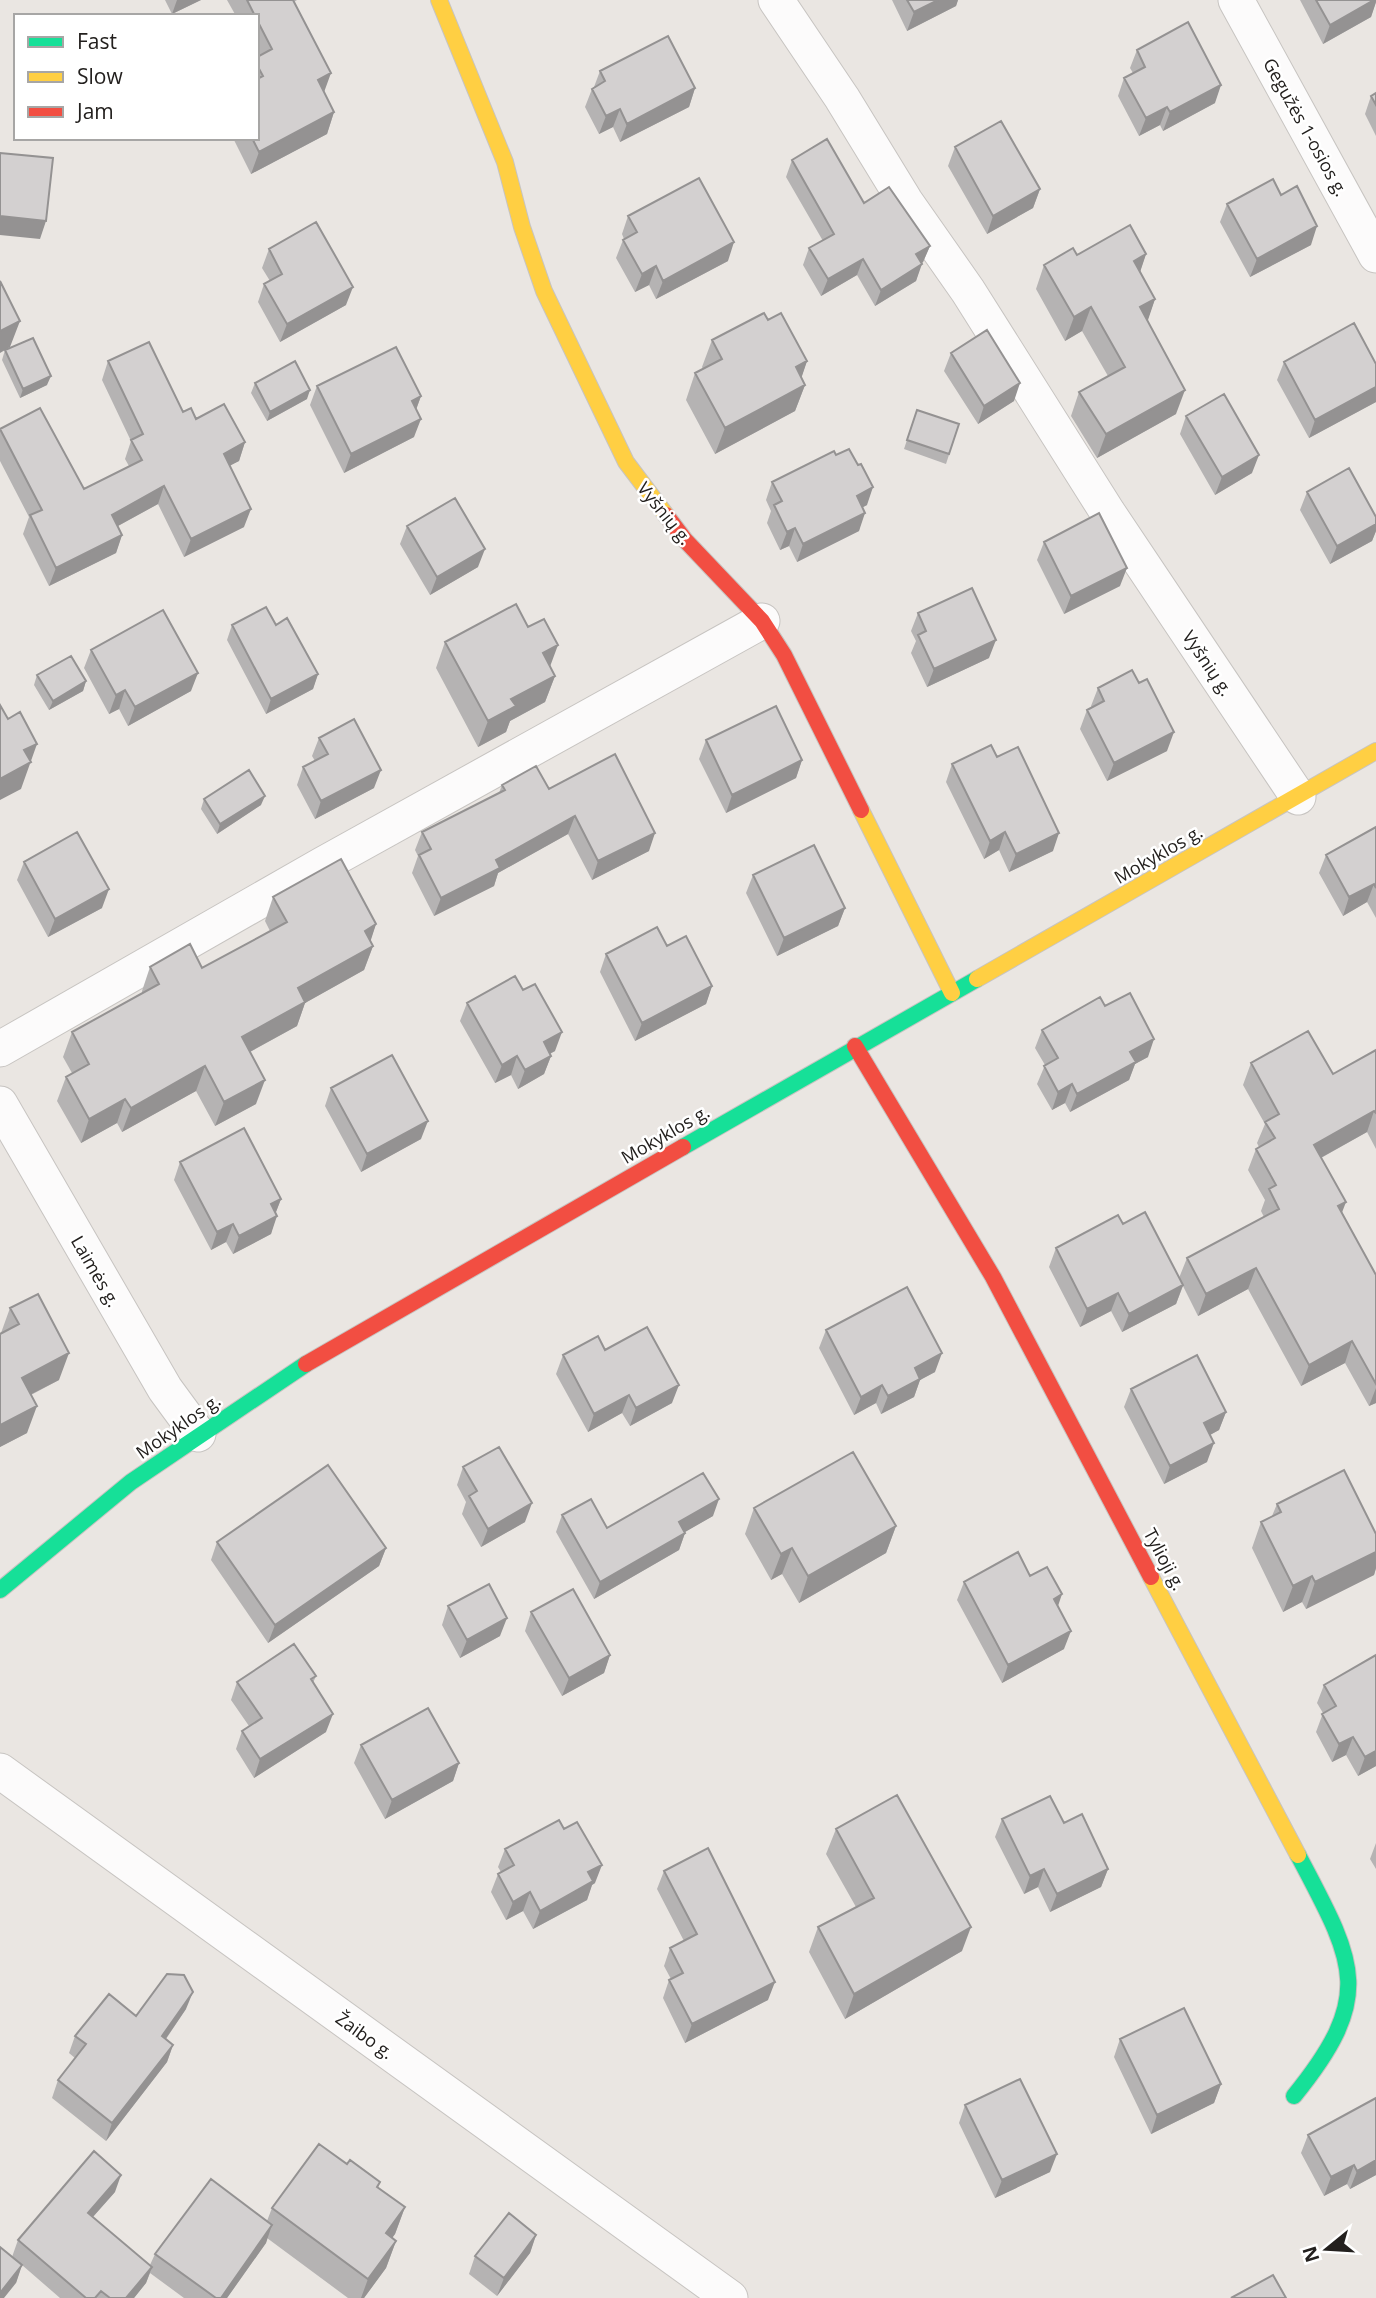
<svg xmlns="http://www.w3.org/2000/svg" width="1376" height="2298" font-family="'Open Sans',sans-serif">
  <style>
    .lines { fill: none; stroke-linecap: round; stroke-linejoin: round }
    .street-casing { stroke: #c7c4c1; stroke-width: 37 }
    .fast-casing { stroke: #c7c4c1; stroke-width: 18 }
    .slow-casing { stroke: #c7c4c1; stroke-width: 18 }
    .jam-casing { stroke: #c7c4c1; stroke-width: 18 }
    .street { stroke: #fcfbfb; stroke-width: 35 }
    .fast { stroke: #16e098; stroke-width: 16 }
    .slow { stroke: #ffcf43; stroke-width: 16 }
    .jam { stroke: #f24e42; stroke-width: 16 }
    .wall { fill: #b5b3b3 }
    .shaded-wall { fill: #949292 }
    .building { fill: #d3d0d0; stroke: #949292; stroke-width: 2 }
    .labels { text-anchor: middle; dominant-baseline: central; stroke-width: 5; stroke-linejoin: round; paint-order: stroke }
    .street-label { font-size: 18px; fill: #23201e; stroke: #fff }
  </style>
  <rect width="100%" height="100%" fill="#eae6e2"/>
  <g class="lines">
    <defs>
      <path id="street" d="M 776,0 L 842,98 L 905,201 L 968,291 L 1108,513 L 1298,797
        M 1236,0 L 1376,255
        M 0,1049 L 322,865 L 762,621
        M 0,1104 L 165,1389 L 198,1434
        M 0,1771 L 730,2298"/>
      <path id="fast" d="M 683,1147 L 977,979
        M 0,1590 L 131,1482 L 306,1364
        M 1294,2096 C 1376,1995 1355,1963 1298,1855"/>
      <path id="slow" d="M 439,0 L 505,162 L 522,227 L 544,291 L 626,462 L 666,515
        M 861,810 L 952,993
        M 977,979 L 1376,751
        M 1151,1577 L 1298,1855"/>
      <path id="jam" d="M 666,515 L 685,540 L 762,621 L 784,655 L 861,810
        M 855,1046 L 993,1277 L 1151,1577
        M 306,1364 L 683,1147"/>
    </defs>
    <use href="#street" class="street-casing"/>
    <use href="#fast" class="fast-casing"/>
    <use href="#slow" class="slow-casing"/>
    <use href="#jam" class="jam-casing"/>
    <use href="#street" class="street"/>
    <use href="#fast" class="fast"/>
    <use href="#slow" class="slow"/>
    <use href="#jam" class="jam"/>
  </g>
  <path class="wall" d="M 165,0 L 201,0 L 172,14 Z
    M 227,0 L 297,0 L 294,2 L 324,92 L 334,112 L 327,134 L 251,174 L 233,138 L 257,138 L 257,16 L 236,16 Z
    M 892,0 L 958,0 L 956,6 L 907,31 Z
    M 1300,0 L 1376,0 L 1376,2 L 1371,17 L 1323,44 Z
    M 1137,50 L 1215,103 L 1163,131 L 1160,125 L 1139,136 L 1118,96 L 1124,78 L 1133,73 L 1130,68 Z
    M 600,71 L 695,88 L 689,107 L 620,142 L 613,127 L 599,134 L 585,107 L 592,89 L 594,87 Z
    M 1376,93 L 1376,136 L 1365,114 L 1371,96 Z
    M 955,147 L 1040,189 L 1033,208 L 987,234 L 948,166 Z
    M 792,160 L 864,203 L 930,246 L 923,262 L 921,264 L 916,281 L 875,306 L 857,275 L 821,296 L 803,265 L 809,248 L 823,241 L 786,177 Z
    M 1281,195 L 1311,245 L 1250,277 L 1220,222 L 1227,204 Z
    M 628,216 L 728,261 L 656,299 L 649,285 L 635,292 L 616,258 L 623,240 L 624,239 L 622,234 Z
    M 269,249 L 346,305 L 280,342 L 258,302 L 264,284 L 270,281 L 262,268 Z
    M 1146,254 L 1140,272 L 1155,299 L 1147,321 L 1176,414 L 1097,458 L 1071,416 L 1079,392 L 1108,376 L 1082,331 L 1065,341 L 1036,289 L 1044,265 L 1077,255 Z
    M 768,320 L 807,361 L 801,378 L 805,385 L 795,411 L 715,454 L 686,400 L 695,373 L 703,369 L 702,367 L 712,340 Z
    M 5,350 L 47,385 L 20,398 L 2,360 Z
    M 951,353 L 1014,401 L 978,424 L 944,371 Z
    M 108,361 L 183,412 L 245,442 L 239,461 L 230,465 L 244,527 L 184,557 L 158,504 L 118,526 L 122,535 L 116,553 L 49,586 L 23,534 L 29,517 L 0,461 L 0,429 L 84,489 L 129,466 L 125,459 L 131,441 L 102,380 Z
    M 1284,362 L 1376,364 L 1376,402 L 1309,438 L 1277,380 Z
    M 255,383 L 307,399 L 267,421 L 251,393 Z
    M 317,386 L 421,396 L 416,410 L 414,437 L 344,473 L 310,405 Z
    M 917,410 L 959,424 L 946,464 L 904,449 Z
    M 1186,416 L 1252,473 L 1215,495 L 1180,434 Z
    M 772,482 L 867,505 L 863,507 L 859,531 L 797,562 L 789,546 L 780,550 L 767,523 L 771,511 L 766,500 Z
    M 1307,492 L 1376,517 L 1376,531 L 1372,541 L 1330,564 L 1300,510 Z
    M 407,526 L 478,567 L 430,595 L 400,544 Z
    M 1044,542 L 1120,586 L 1064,614 L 1037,560 Z
    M 918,613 L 989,658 L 927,687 L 911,653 L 916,641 L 911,631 Z
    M 232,625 L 276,625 L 318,674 L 313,689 L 266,714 L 227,640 Z
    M 445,642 L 550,667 L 555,676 L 545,702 L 510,721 L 506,732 L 478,747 L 436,668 Z
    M 91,650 L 191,691 L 128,726 L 119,709 L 109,714 L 84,668 Z
    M 37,675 L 86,681 L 83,691 L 49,710 L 34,685 Z
    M 1098,688 L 1167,751 L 1107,781 L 1080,729 L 1087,710 L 1092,708 L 1091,706 Z
    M 319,738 L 374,788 L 315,819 L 297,785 L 303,767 L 315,761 L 312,756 Z
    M 706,740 L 802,760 L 796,778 L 726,813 L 699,759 Z
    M 997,757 L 1053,851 L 1009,872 L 999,850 L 984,859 L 946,782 L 952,764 Z
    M 502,785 L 549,789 L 649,851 L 592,880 L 568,834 L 498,873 L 494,886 L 434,916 L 412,873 L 418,856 L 415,850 L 422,832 L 499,793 Z
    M 204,799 L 261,805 L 217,834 L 201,809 Z
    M 1376,827 L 1376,918 L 1367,902 L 1343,916 L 1319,873 L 1326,855 Z
    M 24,862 L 102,908 L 48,937 L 17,880 Z
    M 753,875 L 845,908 L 838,926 L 777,956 L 746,893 Z
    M 273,897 L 376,924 L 370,941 L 373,946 L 364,970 L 305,1003 L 297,1026 L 250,1052 L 256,1104 L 215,1126 L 196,1091 L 122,1132 L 117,1123 L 81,1143 L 57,1101 L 66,1077 L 72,1073 L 63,1057 L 72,1032 L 142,993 L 142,991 L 150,967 L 202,968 L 270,931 L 265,921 Z
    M 667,946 L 712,986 L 706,1004 L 635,1041 L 600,972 L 606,954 Z
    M 467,1003 L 555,1051 L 550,1054 L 551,1056 L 544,1074 L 518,1089 L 511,1075 L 495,1083 L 460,1021 Z
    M 1105,1006 L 1148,1057 L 1135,1064 L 1129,1080 L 1070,1112 L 1065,1103 L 1052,1110 L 1037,1084 L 1045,1065 L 1035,1048 L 1042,1030 Z
    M 1376,1050 L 1376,1149 L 1367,1132 L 1321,1158 L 1342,1212 L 1376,1275 L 1376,1403 L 1369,1406 L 1345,1363 L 1301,1386 L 1248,1289 L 1198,1316 L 1183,1286 L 1176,1304 L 1122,1332 L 1111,1311 L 1080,1327 L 1049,1267 L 1056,1248 L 1123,1224 L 1179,1278 L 1187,1258 L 1264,1217 L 1261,1211 L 1265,1200 L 1248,1170 L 1256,1149 L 1259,1147 L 1257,1143 L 1265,1124 L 1243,1085 L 1251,1063 L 1333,1074 Z
    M 331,1088 L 421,1139 L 361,1172 L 325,1106 Z
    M 180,1162 L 281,1199 L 276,1212 L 271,1234 L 233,1254 L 226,1242 L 211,1250 L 174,1180 Z
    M 10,1308 L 59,1380 L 31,1395 L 27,1433 L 0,1447 L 0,1334 L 1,1333 Z
    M 826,1330 L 935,1372 L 920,1380 L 914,1397 L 881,1414 L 876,1403 L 854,1415 L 819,1348 Z
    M 605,1350 L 672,1403 L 630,1426 L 622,1413 L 588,1432 L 556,1374 L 563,1355 Z
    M 1131,1389 L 1226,1412 L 1219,1430 L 1210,1435 L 1207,1462 L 1164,1484 L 1124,1407 Z
    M 463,1467 L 525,1522 L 481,1547 L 462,1514 L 466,1502 L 457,1485 Z
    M 1277,1504 L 1376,1534 L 1376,1568 L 1374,1575 L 1306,1609 L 1302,1602 L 1283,1612 L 1252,1548 L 1261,1522 L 1272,1516 Z
    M 754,1508 L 896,1526 L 886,1553 L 799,1603 L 782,1574 L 771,1580 L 745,1534 Z
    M 562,1515 L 607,1528 L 713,1516 L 684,1532 L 685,1533 L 679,1550 L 594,1599 L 556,1532 Z
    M 217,1542 L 386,1548 L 379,1566 L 268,1643 L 211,1560 Z
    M 1030,1576 L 1058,1607 L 1064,1649 L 1002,1683 L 957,1600 L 964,1582 Z
    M 448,1606 L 500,1636 L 460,1658 L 442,1625 Z
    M 531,1612 L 610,1655 L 604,1673 L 562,1696 L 525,1631 Z
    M 1376,1655 L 1376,1766 L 1358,1776 L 1346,1755 L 1332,1762 L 1316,1732 L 1323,1713 L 1317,1703 L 1324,1685 Z
    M 316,1676 L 313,1683 L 326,1732 L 254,1778 L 236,1749 L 242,1731 L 249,1726 L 231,1700 L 237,1682 Z
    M 361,1745 L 459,1763 L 453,1781 L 385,1819 L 354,1763 Z
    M 1002,1819 L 1064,1823 L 1108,1869 L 1101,1887 L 1050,1912 L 1038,1887 L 1024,1894 L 995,1837 Z
    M 836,1829 L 962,1951 L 845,2019 L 809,1952 L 818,1927 L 856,1907 L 826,1854 Z
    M 1376,1843 L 1376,1869 L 1370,1859 Z
    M 505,1849 L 595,1883 L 592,1885 L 587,1900 L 533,1929 L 523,1911 L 506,1920 L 491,1892 L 498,1874 L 501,1872 L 498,1867 Z
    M 664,1871 L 768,2000 L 685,2043 L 663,1998 L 669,1980 L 671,1979 L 664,1966 L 670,1948 L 684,1941 L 657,1889 Z
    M 186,2009 L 166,2039 L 173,2045 L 167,2062 L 106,2141 L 52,2098 L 58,2080 L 75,2058 L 69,2053 L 75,2036 L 136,2016 Z
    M 1120,2039 L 1221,2084 L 1214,2103 L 1151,2134 L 1114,2057 Z
    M 1376,2098 L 1376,2175 L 1350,2189 L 1347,2184 L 1324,2196 L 1301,2153 L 1308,2135 Z
    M 965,2105 L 1050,2172 L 995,2198 L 959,2123 Z
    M 347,2164 L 380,2182 L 378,2188 L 405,2207 L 395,2234 L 392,2238 L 396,2241 L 386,2268 L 364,2298 L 348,2298 L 267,2238 L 266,2243 L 227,2298 L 184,2298 L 150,2273 L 146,2283 L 134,2298 L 60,2298 L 22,2265 L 16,2283 L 12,2257 L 18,2240 L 115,2192 L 93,2217 L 150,2265 L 155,2254 L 267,2221 L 272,2208 Z
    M 536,2235 L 530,2253 L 497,2296 L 469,2274 L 475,2256 Z"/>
  <path class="shaded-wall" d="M 177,0 L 201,0 L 172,14 Z
    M 938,0 L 958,0 L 956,6 L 907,31 L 914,12 Z
    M 1374,0 L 1376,0 L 1376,2 L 1371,17 L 1323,44 L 1330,25 Z
    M 331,73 L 323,95 L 318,80 Z
    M 1221,85 L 1215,103 L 1163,131 L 1170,112 Z
    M 695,88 L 689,107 L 620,142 L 627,124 Z
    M 1167,107 L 1160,125 L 1139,136 L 1146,118 Z
    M 620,109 L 613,127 L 599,134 L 606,116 Z
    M 334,112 L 327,134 L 251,174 L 259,152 Z
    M 1040,189 L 1033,208 L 987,234 L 993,216 Z
    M 0,216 L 46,221 L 40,239 L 0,235 Z
    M 1317,226 L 1311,245 L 1250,277 L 1257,259 Z
    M 734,242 L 728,261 L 656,299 L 663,281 Z
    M 930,246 L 923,262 L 909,271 L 916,254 Z
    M 1146,254 L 1138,278 L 1134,261 Z
    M 863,259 L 857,275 L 821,296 L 828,279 Z
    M 922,264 L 916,281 L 875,306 L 881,290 Z
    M 656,266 L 649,285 L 635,292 L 642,274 Z
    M 353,287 L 346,305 L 280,342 L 287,324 Z
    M 1155,299 L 1147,323 L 1140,307 Z
    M 1091,307 L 1082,331 L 1065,341 L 1074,317 Z
    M 20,321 L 10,347 L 0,353 L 0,331 Z
    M 807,361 L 798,388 L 796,367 Z
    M 51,376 L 47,385 L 20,398 L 23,389 Z
    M 1020,383 L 1014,401 L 978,424 L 984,406 Z
    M 805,385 L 795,411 L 715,454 L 725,428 Z
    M 1376,387 L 1376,402 L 1309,438 L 1315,420 Z
    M 310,390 L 307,399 L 267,421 L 270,412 Z
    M 1185,390 L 1176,414 L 1097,458 L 1106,434 Z
    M 421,396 L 414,415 L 412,401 Z
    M 421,419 L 414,437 L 344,473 L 351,454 Z
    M 245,442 L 239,461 L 218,472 L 224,454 Z
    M 1259,455 L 1252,473 L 1215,495 L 1222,477 Z
    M 164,486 L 158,504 L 105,533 L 112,515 Z
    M 873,487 L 867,505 L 850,514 L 857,496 Z
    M 251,509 L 244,527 L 184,557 L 191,539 Z
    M 865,513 L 859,531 L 797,562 L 803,544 Z
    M 1376,524 L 1376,531 L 1372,541 L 1330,564 L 1337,546 Z
    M 795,528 L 789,546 L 780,550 L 787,532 Z
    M 122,535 L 116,553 L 49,586 L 56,568 Z
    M 485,549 L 478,567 L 430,595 L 437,577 Z
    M 1127,568 L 1120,586 L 1064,614 L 1071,596 Z
    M 996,640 L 989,658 L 927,687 L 934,669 Z
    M 558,645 L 548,672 L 543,653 Z
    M 198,673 L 191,691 L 128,726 L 135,707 Z
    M 318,674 L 313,689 L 266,714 L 271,699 Z
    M 555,676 L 545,702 L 510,721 L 506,732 L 478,747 L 488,721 L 511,699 Z
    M 86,681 L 83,691 L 49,710 L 53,701 Z
    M 125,690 L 119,709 L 109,714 L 116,695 Z
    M 1174,732 L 1167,751 L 1107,781 L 1114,763 Z
    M 37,744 L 21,789 L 0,800 L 0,779 L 24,750 Z
    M 802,760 L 796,778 L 726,813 L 732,795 Z
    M 381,770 L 374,788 L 315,819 L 321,801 Z
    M 265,796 L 261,805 L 217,834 L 220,824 Z
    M 575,816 L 568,834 L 498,873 L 494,886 L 434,916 L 441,898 L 496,860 Z
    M 1005,832 L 999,850 L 984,859 L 990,841 Z
    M 655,833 L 649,851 L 592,880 L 598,861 Z
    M 1059,833 L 1053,851 L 1009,872 L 1016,854 Z
    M 1374,884 L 1367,902 L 1343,916 L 1349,897 Z
    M 109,889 L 102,908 L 48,937 L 55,919 Z
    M 845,908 L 838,926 L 777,956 L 784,938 Z
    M 376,924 L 368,949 L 365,931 Z
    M 373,946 L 364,970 L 305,1003 L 297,1026 L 233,1061 L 242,1037 L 298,988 Z
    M 712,986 L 706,1004 L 635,1041 L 642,1023 Z
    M 562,1032 L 555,1051 L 537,1060 L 544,1042 Z
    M 1154,1039 L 1148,1057 L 1135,1064 L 1129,1080 L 1070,1112 L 1077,1094 L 1130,1052 Z
    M 517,1056 L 511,1075 L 495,1083 L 502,1065 Z
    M 551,1056 L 544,1074 L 518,1089 L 525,1070 Z
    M 205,1066 L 196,1091 L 122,1132 L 131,1108 Z
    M 265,1080 L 256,1104 L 215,1126 L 224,1102 Z
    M 1072,1084 L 1065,1103 L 1052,1110 L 1058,1092 Z
    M 125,1099 L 117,1123 L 81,1143 L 89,1119 Z
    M 1374,1111 L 1367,1132 L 1306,1166 L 1314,1145 Z
    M 428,1121 L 421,1139 L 361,1172 L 367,1154 Z
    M 281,1199 L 274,1217 L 271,1204 Z
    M 1346,1202 L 1338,1223 L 1338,1206 Z
    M 277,1216 L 271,1234 L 233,1254 L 239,1236 Z
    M 233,1224 L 226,1242 L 211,1250 L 217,1232 Z
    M 1256,1268 L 1248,1289 L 1198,1316 L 1206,1294 Z
    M 1183,1285 L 1176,1304 L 1122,1332 L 1129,1314 Z
    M 1118,1293 L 1111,1311 L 1080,1327 L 1087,1309 Z
    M 1352,1341 L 1345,1363 L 1301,1386 L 1309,1365 Z
    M 69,1353 L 59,1380 L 12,1404 L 22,1378 Z
    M 942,1353 L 935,1372 L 920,1380 L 914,1397 L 881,1414 L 888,1396 L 915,1368 Z
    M 679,1385 L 672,1403 L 630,1426 L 636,1408 Z
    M 882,1385 L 876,1403 L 854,1415 L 861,1397 Z
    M 1376,1388 L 1376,1403 L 1369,1406 Z
    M 629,1395 L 622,1413 L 588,1432 L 594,1414 Z
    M 37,1406 L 27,1433 L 0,1447 L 0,1425 Z
    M 1226,1412 L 1219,1430 L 1197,1442 L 1204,1423 Z
    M 1214,1443 L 1207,1462 L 1164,1484 L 1170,1466 Z
    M 719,1499 L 713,1516 L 673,1539 L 679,1522 Z
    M 532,1503 L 525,1522 L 481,1547 L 488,1529 Z
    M 896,1526 L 886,1553 L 799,1603 L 808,1576 Z
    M 685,1533 L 679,1550 L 594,1599 L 600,1582 Z
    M 386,1548 L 379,1566 L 268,1643 L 275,1625 Z
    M 792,1548 L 782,1574 L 771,1580 L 781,1554 Z
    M 1376,1552 L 1376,1568 L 1374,1575 L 1306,1609 L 1315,1582 Z
    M 1312,1576 L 1302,1602 L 1283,1612 L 1293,1586 Z
    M 1062,1594 L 1056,1612 L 1054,1599 Z
    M 507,1618 L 500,1636 L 460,1658 L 467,1640 Z
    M 1071,1631 L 1064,1649 L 1002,1683 L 1008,1665 Z
    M 610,1655 L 604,1673 L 562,1696 L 569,1678 Z
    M 333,1714 L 326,1732 L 254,1778 L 260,1759 Z
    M 1353,1737 L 1346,1755 L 1332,1762 L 1339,1744 Z
    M 1376,1751 L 1376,1766 L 1358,1776 L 1365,1757 Z
    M 459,1763 L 453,1781 L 385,1819 L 392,1800 Z
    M 602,1865 L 595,1883 L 592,1885 L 587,1900 L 533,1929 L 540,1911 L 588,1872 Z
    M 1044,1869 L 1038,1887 L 1024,1894 L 1030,1876 Z
    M 1108,1869 L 1101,1887 L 1050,1912 L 1057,1894 Z
    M 530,1892 L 523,1911 L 506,1920 L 513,1902 Z
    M 971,1927 L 962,1951 L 845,2019 L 854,1994 Z
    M 775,1982 L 768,2000 L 685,2043 L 692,2024 Z
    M 193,1992 L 186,2009 L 156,2053 L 162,2036 Z
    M 173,2045 L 167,2062 L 106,2141 L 112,2123 Z
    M 1221,2084 L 1214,2103 L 1151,2134 L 1157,2115 Z
    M 1057,2154 L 1050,2172 L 995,2198 L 1002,2180 Z
    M 1376,2160 L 1376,2175 L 1350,2189 L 1357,2171 Z
    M 1354,2165 L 1347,2184 L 1324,2196 L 1331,2177 Z
    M 121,2175 L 115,2192 L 82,2229 L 88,2213 Z
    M 405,2207 L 395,2234 L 376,2260 L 386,2233 Z
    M 272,2225 L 266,2243 L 227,2298 L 221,2298 Z
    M 536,2235 L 530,2253 L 497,2296 L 504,2278 Z
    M 396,2241 L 386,2268 L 364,2298 L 361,2298 L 368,2279 Z
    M 22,2265 L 16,2283 L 4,2298 L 0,2298 L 0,2293 Z
    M 152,2267 L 146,2283 L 134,2298 L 126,2298 Z"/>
  <path class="building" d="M 247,0 L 293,0 L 331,73 L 318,80 L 334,112 L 259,152 L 252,138 L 257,138 L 257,79 L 263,76 L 257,65 L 257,57 L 272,49 L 257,20 L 257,16 L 255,16 Z
    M 907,0 L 938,0 L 914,12 Z
    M 1316,0 L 1374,0 L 1330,25 Z
    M 1188,22 L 1221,85 L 1170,112 L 1167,107 L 1146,118 L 1124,78 L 1145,67 L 1137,50 Z
    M 668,36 L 695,88 L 627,124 L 620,109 L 606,116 L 592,89 L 605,81 L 600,71 Z
    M 1376,93 L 1376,105 L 1371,96 Z
    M 1001,121 L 1040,189 L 993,216 L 955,147 Z
    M 827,139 L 864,203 L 889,187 L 930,246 L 916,254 L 922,264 L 881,290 L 863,259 L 828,279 L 809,248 L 834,234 L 792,160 Z
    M 0,153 L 53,158 L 46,221 L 0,216 Z
    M 699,178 L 734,242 L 663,281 L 656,266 L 642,274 L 623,240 L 637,232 L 628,216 Z
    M 1273,179 L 1281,195 L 1297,186 L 1317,226 L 1257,259 L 1227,204 Z
    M 316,222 L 353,287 L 287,324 L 264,284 L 282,274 L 269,249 Z
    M 1130,225 L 1146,254 L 1134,261 L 1155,299 L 1140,307 L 1185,390 L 1106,434 L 1079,392 L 1125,367 L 1091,307 L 1074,317 L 1044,265 L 1073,248 L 1077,255 Z
    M 0,281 L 20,321 L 0,331 Z
    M 764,313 L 768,320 L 781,313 L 807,361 L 796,367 L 805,385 L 725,428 L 695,373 L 722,359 L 712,340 Z
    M 1354,323 L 1376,364 L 1376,387 L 1315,420 L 1284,362 Z
    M 987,330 L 1020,383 L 984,406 L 951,353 Z
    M 33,338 L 51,376 L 23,389 L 5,350 Z
    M 149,342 L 183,412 L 191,408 L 196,419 L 224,404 L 245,442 L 224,454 L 251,509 L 191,539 L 164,486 L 112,515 L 122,535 L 56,568 L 30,515 L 42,510 L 0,429 L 40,408 L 84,489 L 142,460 L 131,440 L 143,434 L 108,361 Z
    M 396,347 L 421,396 L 412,401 L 421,419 L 351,454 L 317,386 Z
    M 295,361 L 310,390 L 270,412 L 255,383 Z
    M 1224,394 L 1259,455 L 1222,477 L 1186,416 Z
    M 917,410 L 959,424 L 949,454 L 907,440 Z
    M 849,449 L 858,465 L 861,464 L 873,487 L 857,496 L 865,513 L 803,544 L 795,528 L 787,532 L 774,505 L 782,501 L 772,482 L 834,451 L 836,455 Z
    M 1349,468 L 1376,517 L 1376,524 L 1337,546 L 1307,492 Z
    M 455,498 L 485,549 L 437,577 L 407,526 Z
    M 1099,513 L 1127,568 L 1071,596 L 1044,542 Z
    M 972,588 L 996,640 L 934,669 L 918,635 L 926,631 L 918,613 Z
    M 516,604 L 528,627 L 544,619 L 558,645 L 543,653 L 555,676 L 511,699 L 516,706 L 488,721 L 445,642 Z
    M 266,607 L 276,625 L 287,618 L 318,674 L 271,699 L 232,625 Z
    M 163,610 L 198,673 L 135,707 L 125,690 L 116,695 L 91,650 Z
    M 71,656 L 86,681 L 53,701 L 37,675 Z
    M 1132,670 L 1139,683 L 1147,679 L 1174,732 L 1114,763 L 1087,710 L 1104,701 L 1098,688 Z
    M 0,705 L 8,719 L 20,712 L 37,744 L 24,750 L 31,762 L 0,779 Z
    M 776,706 L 802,760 L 732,795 L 706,740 Z
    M 354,719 L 381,770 L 321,801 L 303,767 L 328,754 L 319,738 Z
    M 991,745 L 997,757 L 1018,747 L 1059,833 L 1016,854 L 1005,832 L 990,841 L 952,764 Z
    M 615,754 L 655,833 L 598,861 L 575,816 L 496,860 L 500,868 L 441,898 L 419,855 L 431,849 L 422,832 L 505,790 L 502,785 L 536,766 L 549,789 Z
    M 249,770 L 265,796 L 220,824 L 204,799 Z
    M 1376,827 L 1376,888 L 1374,884 L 1349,897 L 1326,855 Z
    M 77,832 L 109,889 L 55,919 L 24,862 Z
    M 814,845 L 845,908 L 784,938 L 753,875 Z
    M 341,859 L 376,924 L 365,931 L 373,946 L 298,988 L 305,1002 L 242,1037 L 265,1080 L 224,1102 L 205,1066 L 131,1108 L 125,1099 L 89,1119 L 66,1077 L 89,1064 L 72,1032 L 159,984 L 150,967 L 190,944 L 202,968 L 287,922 L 273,897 Z
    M 657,927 L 667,946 L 686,936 L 712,986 L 642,1023 L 606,954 Z
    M 515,976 L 523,990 L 535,984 L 562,1032 L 544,1042 L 551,1056 L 525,1070 L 517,1056 L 502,1065 L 467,1003 Z
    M 1130,993 L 1154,1039 L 1130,1052 L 1136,1062 L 1077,1094 L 1072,1084 L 1058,1092 L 1044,1066 L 1058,1058 L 1042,1030 L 1100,997 L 1105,1006 Z
    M 1308,1031 L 1333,1074 L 1376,1050 L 1376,1113 L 1374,1111 L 1314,1145 L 1346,1202 L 1338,1206 L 1376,1275 L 1376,1384 L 1352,1341 L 1309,1365 L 1256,1268 L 1206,1294 L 1187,1258 L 1279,1209 L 1269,1189 L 1276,1185 L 1256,1149 L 1275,1138 L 1265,1122 L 1279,1114 L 1251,1063 Z
    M 392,1055 L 428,1121 L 367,1154 L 331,1088 Z
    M 244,1128 L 281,1199 L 271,1204 L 277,1216 L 239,1236 L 233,1224 L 217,1232 L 180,1162 Z
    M 1145,1212 L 1183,1285 L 1129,1314 L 1118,1293 L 1087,1309 L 1056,1248 L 1118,1215 L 1123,1224 Z
    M 907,1287 L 942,1353 L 915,1368 L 920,1379 L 888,1396 L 882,1385 L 861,1397 L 826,1330 Z
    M 38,1294 L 69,1353 L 22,1378 L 37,1406 L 0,1425 L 0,1334 L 19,1324 L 10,1308 Z
    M 647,1327 L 679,1385 L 636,1408 L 629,1395 L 594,1414 L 563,1355 L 598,1336 L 605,1350 Z
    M 1197,1355 L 1226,1412 L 1204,1423 L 1214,1443 L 1170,1466 L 1131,1389 Z
    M 499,1447 L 532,1503 L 488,1529 L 469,1496 L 477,1491 L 463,1467 Z
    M 853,1452 L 896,1526 L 808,1576 L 792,1548 L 781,1554 L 754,1508 Z
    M 328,1465 L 386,1548 L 275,1625 L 217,1542 Z
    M 1344,1470 L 1376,1534 L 1376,1552 L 1315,1582 L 1312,1576 L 1293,1586 L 1261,1522 L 1281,1512 L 1277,1504 Z
    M 703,1473 L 719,1499 L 679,1522 L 685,1533 L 600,1582 L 562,1515 L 591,1499 L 607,1528 Z
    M 1018,1552 L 1030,1576 L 1047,1567 L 1062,1594 L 1054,1599 L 1071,1631 L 1008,1665 L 964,1582 Z
    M 489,1584 L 507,1618 L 467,1640 L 448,1606 Z
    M 573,1589 L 610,1655 L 569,1678 L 531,1612 Z
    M 294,1644 L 316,1676 L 311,1679 L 333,1714 L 260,1759 L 242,1731 L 262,1718 L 237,1682 Z
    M 1376,1655 L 1376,1751 L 1365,1757 L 1353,1737 L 1339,1744 L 1322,1714 L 1336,1706 L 1324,1685 Z
    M 428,1708 L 459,1763 L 392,1800 L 361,1745 Z
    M 897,1795 L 971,1927 L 854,1994 L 818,1927 L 874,1898 L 836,1829 Z
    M 1050,1796 L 1064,1823 L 1082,1814 L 1108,1869 L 1057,1894 L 1044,1869 L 1030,1876 L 1002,1819 Z
    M 559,1820 L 564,1829 L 577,1822 L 602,1865 L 588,1872 L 593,1881 L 540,1911 L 530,1892 L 513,1902 L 498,1874 L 514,1865 L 505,1849 Z
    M 708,1848 L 775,1982 L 692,2024 L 669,1980 L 683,1973 L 670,1948 L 697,1934 L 664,1871 Z
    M 167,1974 L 184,1975 L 193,1992 L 162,2036 L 173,2045 L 112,2123 L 58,2080 L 86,2044 L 75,2036 L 109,1994 L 136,2016 Z
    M 1184,2008 L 1221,2084 L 1157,2115 L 1120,2039 Z
    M 1020,2079 L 1057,2154 L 1002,2180 L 965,2105 Z
    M 1376,2098 L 1376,2160 L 1357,2171 L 1354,2165 L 1331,2177 L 1308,2135 Z
    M 319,2144 L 347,2164 L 350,2160 L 380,2182 L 377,2187 L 405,2207 L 386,2233 L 396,2241 L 368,2279 L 272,2208 Z
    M 94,2151 L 121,2175 L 88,2213 L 152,2267 L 126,2298 L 110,2298 L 101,2291 L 95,2298 L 86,2298 L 18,2240 Z
    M 211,2179 L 272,2225 L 221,2298 L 216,2298 L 155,2254 Z
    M 509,2213 L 536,2235 L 504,2278 L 475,2256 Z
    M 0,2247 L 22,2265 L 0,2293 Z
    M 1273,2275 L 1286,2298 L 1231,2298 Z"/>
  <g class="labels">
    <g class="street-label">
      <text transform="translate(1306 127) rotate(61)">Gegužės 1-osios g.</text>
      <text transform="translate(665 513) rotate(51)">Vyšnių g.</text>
      <text transform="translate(1208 663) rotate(56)">Vyšnių g.</text>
      <text transform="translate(1158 854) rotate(-30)">Mokyklos g.</text>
      <text transform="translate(665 1134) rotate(-30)">Mokyklos g.</text>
      <text transform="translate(96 1271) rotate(60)">Laimės g.</text>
      <text transform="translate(178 1426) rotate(-35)">Mokyklos g.</text>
      <text transform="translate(1165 1559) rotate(62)">Tylioji g.</text>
      <text transform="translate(365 2035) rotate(36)">Žaibo g.</text>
    </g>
  </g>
  <rect x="14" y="14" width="245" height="126" fill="#ffffff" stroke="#a7a6a5" stroke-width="2"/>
  <rect x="28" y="37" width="35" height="10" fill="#16e098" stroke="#a7a6a5" stroke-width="2"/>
  <text x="77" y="49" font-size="21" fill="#23201e">Fast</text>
  <rect x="28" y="72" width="35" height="10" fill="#ffcf43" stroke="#a7a6a5" stroke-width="2"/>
  <text x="77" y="84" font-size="21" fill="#23201e">Slow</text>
  <rect x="28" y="107" width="35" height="10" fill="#f24e42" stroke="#a7a6a5" stroke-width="2"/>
  <text x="77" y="119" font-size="21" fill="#23201e">Jam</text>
  <g transform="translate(1327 2249) rotate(252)" stroke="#ffffff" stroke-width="5" paint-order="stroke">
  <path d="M0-5L12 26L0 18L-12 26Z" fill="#23201e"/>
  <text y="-10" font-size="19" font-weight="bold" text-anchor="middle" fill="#23201e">N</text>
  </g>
</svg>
